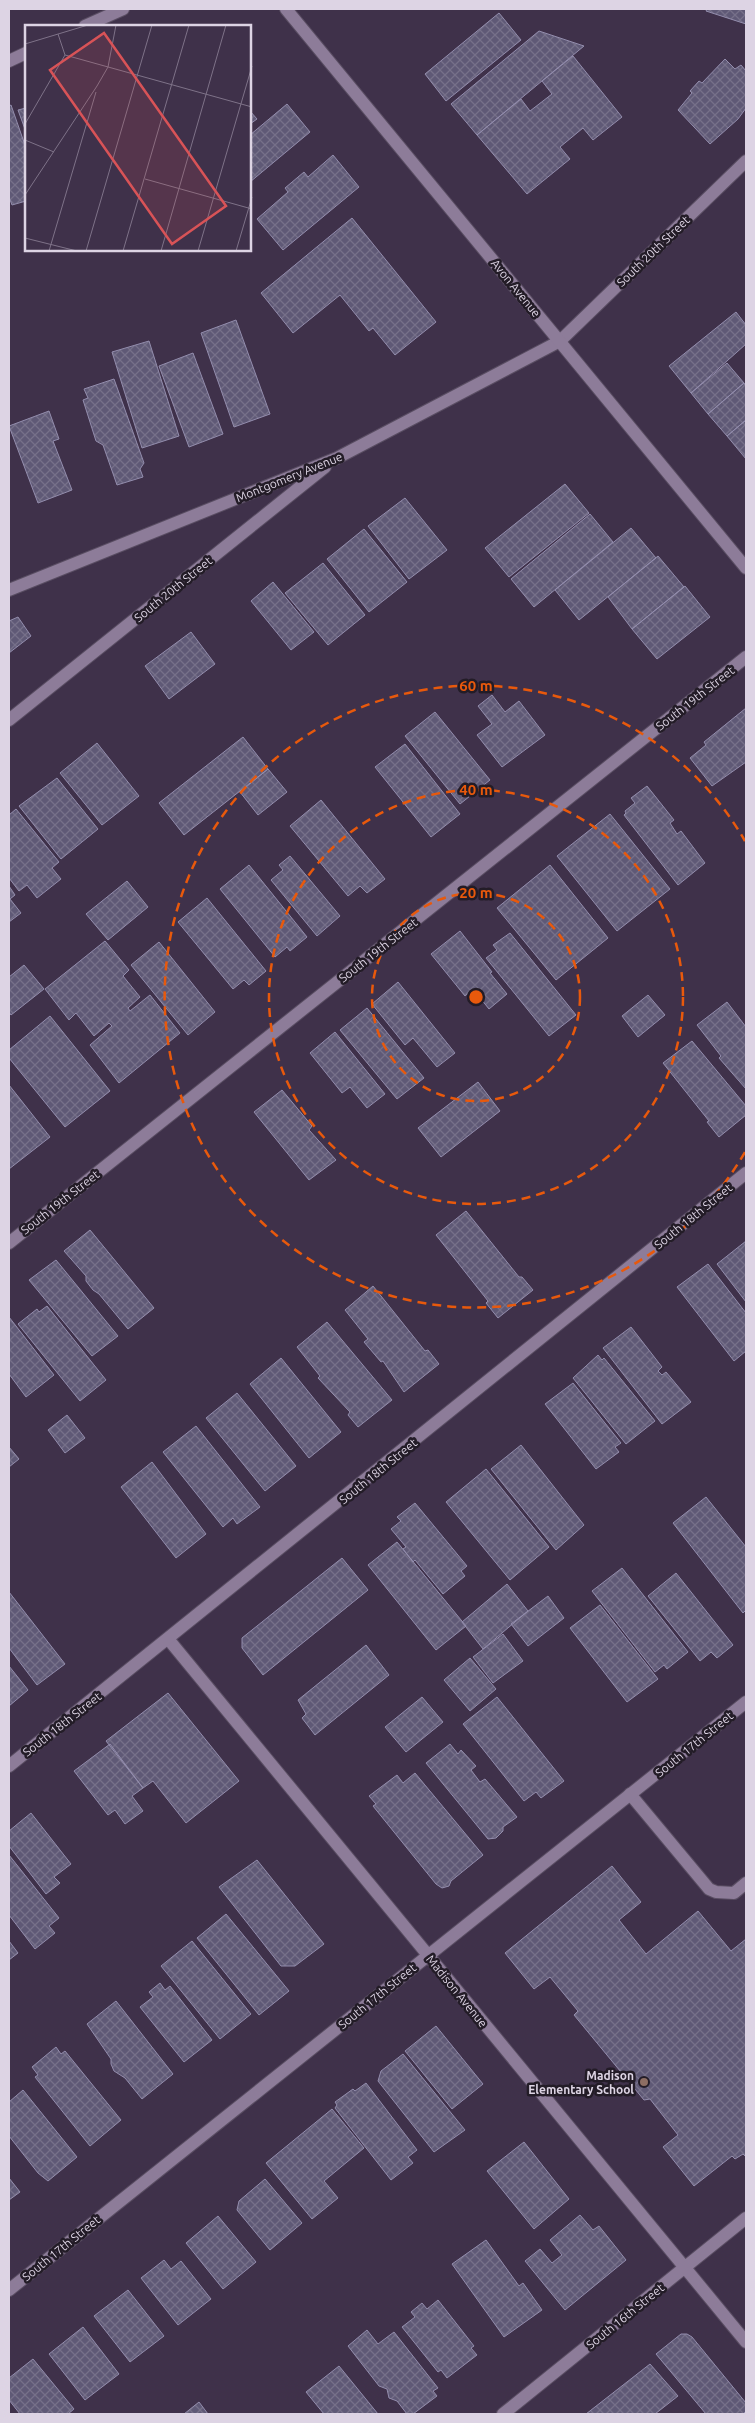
<svg xmlns="http://www.w3.org/2000/svg" width="755" height="2423" font-family="Ubuntu,sans-serif">
  <style>
    .building { fill: url(#building-cross-hatch); stroke: #938dad }
    .lines { fill: none; stroke-linecap: round; stroke-linejoin: round }
    .lane-casing { stroke: #594d62; stroke-width: 14 }
    .street-casing { stroke: #594d62; stroke-width: 14 }
    .secondary-casing { stroke: #594d62; stroke-width: 14 }
    .lane { stroke: #8d7c99; stroke-width: 12 }
    .street { stroke: #8d7c99; stroke-width: 12 }
    .secondary { stroke: #8d7c99; stroke-width: 12 }
    .ring { fill: none; stroke: #e8590c; stroke-width: 2.5; stroke-dasharray: 9 6 }
    .education-dot { fill: #8d6e63; stroke: #231c27; stroke-width: 2 }
    .labels { text-anchor: middle; dominant-baseline: central; stroke-width: 5; stroke-linejoin: round; paint-order: stroke }
    .street-label { font-size: 12px; fill: #ddd4e4; stroke: #231c27 }
    .poi-label { font-size: 12px; font-weight: bold; fill: #ddd4e4; stroke: #231c27; text-anchor: end }
    .inset-road { fill: none; stroke: #7e7288; stroke-width: 1 }
    .view { fill: #d85357; fill-opacity: 0.15; stroke: #d85357; stroke-width: 2.5 }
    .inset-edge { fill: none; stroke: #ddd4e4; stroke-width: 2.5 }
    .centre { fill: #e8590c; stroke: #231c27; stroke-width: 2.5 }
    .ring-label { font-size: 15px; text-anchor: middle; font-weight: bold; fill: #e8590c; stroke: #231c27; stroke-width: 5; stroke-linejoin: round; paint-order: stroke }
  </style>
  <defs>
    <pattern id="building-cross-hatch" width="8" height="8" patternUnits="userSpaceOnUse" patternTransform="scale(1.25)"><rect width="8" height="8" fill="#5f5976"/><path d="M0 0l8 8M0 8l8-8" fill="none" stroke="#767089"/></pattern>
  </defs>
  <rect width="100%" height="100%" fill="#3f314a"/>
  <path class="building" d="M 707,9 L 746,9 L 746,24 L 706,11 Z
    M 499,13 L 521,40 L 446,101 L 425,74 Z
    M 539,31 L 584,46 L 477,135 L 451,104 Z
    M 573,56 L 622,117 L 593,140 L 583,128 L 560,147 L 570,159 L 527,194 L 477,135 L 521,99 L 530,111 L 552,94 L 542,81 Z
    M 725,59 L 735,69 L 741,65 L 746,71 L 746,108 L 738,119 L 710,144 L 678,110 L 692,93 L 690,91 L 699,81 L 702,83 Z
    M 287,104 L 310,132 L 250,182 L 250,135 Z
    M 11,105 L 26,148 L 26,201 L 12,205 L 9,197 L 9,106 Z
    M 26,108 L 26,132 L 18,110 Z
    M 250,111 L 257,119 L 250,124 Z
    M 333,155 L 359,187 L 283,250 L 257,219 L 288,192 L 285,188 L 304,172 L 308,177 Z
    M 352,218 L 436,322 L 395,355 L 373,328 L 369,331 L 340,295 L 293,333 L 261,293 Z
    M 736,312 L 746,325 L 746,344 L 691,393 L 669,366 Z
    M 236,320 L 270,414 L 234,427 L 201,333 Z
    M 149,341 L 179,436 L 142,448 L 112,352 Z
    M 193,353 L 223,434 L 189,447 L 159,366 Z
    M 727,363 L 744,383 L 708,414 L 691,393 Z
    M 114,379 L 144,463 L 140,469 L 143,477 L 117,485 L 103,445 L 96,441 L 83,400 L 88,398 L 84,389 Z
    M 744,383 L 746,386 L 746,420 L 727,436 L 708,414 Z
    M 49,411 L 59,439 L 53,441 L 72,490 L 38,503 L 9,426 Z
    M 746,420 L 746,459 L 727,436 Z
    M 565,484 L 589,513 L 509,577 L 485,548 Z
    M 405,498 L 447,550 L 409,579 L 368,526 Z
    M 590,514 L 613,542 L 534,607 L 511,579 Z
    M 631,528 L 656,558 L 579,620 L 555,590 Z
    M 364,529 L 407,582 L 369,612 L 327,559 Z
    M 658,556 L 684,587 L 632,629 L 608,597 Z
    M 323,563 L 365,615 L 328,645 L 285,593 Z
    M 273,582 L 314,632 L 291,650 L 251,601 Z
    M 685,586 L 710,617 L 657,659 L 632,629 Z
    M 18,617 L 31,636 L 9,653 L 9,621 Z
    M 191,632 L 215,664 L 169,699 L 145,666 Z
    M 492,695 L 505,712 L 519,701 L 545,735 L 502,767 L 477,735 L 492,724 L 478,706 Z
    M 746,708 L 746,762 L 712,786 L 690,758 L 706,745 L 704,742 Z
    M 435,712 L 490,780 L 460,804 L 405,736 Z
    M 243,737 L 268,769 L 184,835 L 159,803 Z
    M 97,743 L 139,796 L 102,825 L 60,773 Z
    M 405,744 L 460,814 L 431,837 L 375,767 Z
    M 268,769 L 287,792 L 258,815 L 240,792 Z
    M 57,778 L 98,829 L 61,859 L 19,806 Z
    M 647,786 L 674,820 L 670,823 L 677,834 L 681,831 L 705,863 L 678,885 L 624,815 L 626,813 L 625,811 L 635,803 L 631,798 Z
    M 321,800 L 385,879 L 367,893 L 360,886 L 348,896 L 290,826 Z
    M 16,809 L 59,862 L 52,868 L 61,879 L 37,898 L 27,885 L 19,891 L 9,878 L 9,815 Z
    M 610,814 L 670,889 L 617,931 L 557,856 Z
    M 290,856 L 340,916 L 317,936 L 271,880 L 283,870 L 279,865 Z
    M 249,865 L 307,937 L 290,951 L 287,947 L 275,957 L 220,889 Z
    M 550,865 L 608,938 L 556,980 L 497,908 Z
    M 127,881 L 148,907 L 108,940 L 86,914 Z
    M 9,886 L 15,895 L 10,899 L 21,913 L 9,922 Z
    M 207,898 L 266,971 L 249,985 L 244,980 L 233,989 L 178,922 Z
    M 460,931 L 492,972 L 490,973 L 507,994 L 489,1009 L 473,989 L 465,996 L 431,954 Z
    M 510,933 L 576,1015 L 549,1036 L 486,958 L 497,950 L 493,945 Z
    M 105,941 L 129,970 L 123,976 L 140,997 L 128,1008 L 130,1011 L 150,995 L 180,1033 L 119,1083 L 90,1045 L 112,1026 L 109,1023 L 94,1036 L 76,1013 L 69,1020 L 45,989 Z
    M 159,942 L 215,1012 L 188,1035 L 131,965 Z
    M 24,965 L 44,989 L 11,1015 L 9,1012 L 9,977 Z
    M 398,982 L 455,1053 L 437,1067 L 413,1038 L 405,1045 L 372,1004 Z
    M 648,995 L 665,1015 L 638,1037 L 622,1016 Z
    M 727,1002 L 746,1027 L 746,1089 L 719,1058 L 721,1056 L 697,1025 Z
    M 367,1008 L 424,1078 L 397,1099 L 340,1030 Z
    M 50,1016 L 110,1091 L 65,1127 L 9,1058 L 9,1050 Z
    M 335,1032 L 385,1094 L 367,1108 L 350,1087 L 342,1093 L 310,1053 Z
    M 692,1041 L 746,1106 L 746,1115 L 719,1137 L 707,1122 L 709,1121 L 663,1063 Z
    M 478,1082 L 500,1111 L 441,1157 L 418,1128 Z
    M 9,1085 L 50,1137 L 9,1169 Z
    M 282,1090 L 312,1126 L 309,1130 L 336,1160 L 309,1180 L 254,1112 Z
    M 466,1211 L 519,1277 L 522,1277 L 533,1290 L 498,1318 L 486,1303 L 488,1301 L 436,1235 Z
    M 90,1230 L 154,1308 L 128,1329 L 99,1294 L 93,1290 L 86,1281 L 86,1276 L 64,1251 Z
    M 746,1241 L 746,1302 L 717,1264 Z
    M 56,1260 L 118,1336 L 92,1356 L 29,1280 Z
    M 708,1264 L 746,1313 L 746,1351 L 734,1361 L 677,1287 Z
    M 373,1286 L 425,1351 L 428,1350 L 439,1364 L 404,1392 L 383,1361 L 381,1362 L 364,1342 L 368,1339 L 345,1310 Z
    M 47,1306 L 106,1380 L 80,1401 L 18,1324 L 37,1309 L 39,1312 Z
    M 9,1317 L 54,1375 L 26,1397 L 9,1374 Z
    M 327,1322 L 392,1400 L 358,1427 L 348,1415 L 350,1412 L 318,1378 L 320,1376 L 297,1347 Z
    M 631,1327 L 662,1367 L 658,1371 L 662,1375 L 666,1372 L 691,1402 L 662,1424 L 603,1348 Z
    M 598,1355 L 602,1360 L 604,1358 L 655,1421 L 626,1444 L 573,1378 Z
    M 281,1358 L 341,1432 L 309,1458 L 250,1384 Z
    M 573,1383 L 621,1443 L 615,1447 L 619,1452 L 596,1469 L 545,1404 Z
    M 237,1393 L 296,1466 L 265,1491 L 206,1418 Z
    M 67,1415 L 85,1438 L 65,1453 L 48,1430 Z
    M 196,1426 L 260,1507 L 237,1524 L 233,1518 L 223,1527 L 163,1452 Z
    M 521,1445 L 584,1525 L 556,1550 L 491,1469 Z
    M 9,1447 L 19,1459 L 9,1467 Z
    M 152,1462 L 206,1534 L 176,1558 L 121,1487 Z
    M 486,1469 L 549,1547 L 510,1580 L 446,1502 Z
    M 706,1497 L 746,1547 L 746,1610 L 743,1613 L 673,1523 Z
    M 415,1503 L 467,1566 L 461,1571 L 465,1576 L 443,1594 L 415,1560 L 413,1562 L 403,1549 L 406,1547 L 391,1529 L 401,1521 L 397,1517 Z
    M 397,1542 L 466,1626 L 436,1650 L 368,1565 Z
    M 342,1558 L 368,1590 L 263,1675 L 242,1648 L 242,1638 Z
    M 622,1568 L 688,1652 L 667,1669 L 664,1665 L 655,1672 L 592,1591 Z
    M 676,1573 L 733,1645 L 717,1658 L 711,1652 L 700,1661 L 648,1596 Z
    M 507,1584 L 528,1611 L 483,1649 L 462,1622 Z
    M 9,1592 L 65,1664 L 37,1685 L 9,1648 Z
    M 548,1596 L 564,1618 L 528,1646 L 511,1624 Z
    M 600,1605 L 658,1679 L 627,1702 L 570,1628 Z
    M 503,1634 L 523,1661 L 493,1683 L 473,1657 Z
    M 366,1645 L 389,1675 L 315,1735 L 302,1718 L 306,1714 L 298,1700 Z
    M 470,1658 L 496,1689 L 470,1711 L 444,1680 Z
    M 9,1666 L 28,1690 L 9,1706 Z
    M 168,1693 L 239,1781 L 186,1823 L 153,1781 L 143,1788 L 106,1741 Z
    M 422,1697 L 443,1722 L 406,1752 L 385,1727 Z
    M 497,1697 L 564,1781 L 541,1798 L 536,1792 L 524,1801 L 463,1724 Z
    M 110,1744 L 143,1788 L 132,1796 L 143,1811 L 125,1824 L 115,1810 L 108,1815 L 74,1771 Z
    M 450,1744 L 458,1754 L 461,1750 L 476,1766 L 471,1770 L 480,1782 L 485,1779 L 517,1817 L 503,1827 L 503,1831 L 496,1838 L 488,1839 L 426,1763 Z
    M 415,1773 L 483,1855 L 451,1881 L 449,1886 L 442,1888 L 436,1884 L 373,1806 L 376,1804 L 369,1796 L 397,1775 L 403,1783 Z
    M 31,1813 L 71,1864 L 54,1877 L 60,1883 L 46,1894 L 9,1846 L 9,1831 Z
    M 9,1855 L 59,1918 L 49,1926 L 55,1933 L 35,1949 L 9,1915 Z
    M 257,1860 L 324,1944 L 295,1966 L 281,1966 L 219,1887 Z
    M 612,1866 L 641,1902 L 619,1920 L 646,1954 L 698,1911 L 731,1951 L 746,1939 L 746,2157 L 743,2154 L 735,2159 L 732,2156 L 694,2186 L 663,2147 L 678,2135 L 650,2099 L 644,2100 L 574,2015 L 578,2011 L 550,1977 L 534,1989 L 505,1953 Z
    M 226,1914 L 289,1991 L 259,2015 L 197,1938 Z
    M 9,1941 L 18,1953 L 9,1960 Z
    M 192,1941 L 251,2014 L 220,2039 L 161,1966 Z
    M 160,1983 L 165,1990 L 170,1986 L 212,2040 L 184,2062 L 140,2007 L 153,1997 L 149,1992 Z
    M 116,2001 L 173,2074 L 142,2099 L 125,2078 L 114,2071 L 111,2064 L 111,2059 L 87,2024 Z
    M 436,2026 L 483,2084 L 452,2109 L 405,2051 Z
    M 56,2047 L 61,2054 L 65,2051 L 121,2120 L 90,2146 L 35,2077 L 38,2075 L 32,2067 Z
    M 403,2054 L 465,2130 L 434,2152 L 378,2081 L 381,2071 Z
    M 366,2083 L 417,2150 L 408,2157 L 413,2163 L 391,2180 L 335,2108 L 337,2105 L 335,2102 L 353,2089 L 355,2091 Z
    M 23,2090 L 77,2157 L 48,2181 L 38,2173 L 9,2136 L 9,2102 Z
    M 332,2109 L 364,2148 L 324,2181 L 338,2198 L 312,2219 L 266,2163 Z
    M 524,2142 L 569,2199 L 534,2229 L 487,2171 Z
    M 9,2178 L 20,2192 L 9,2200 Z
    M 265,2179 L 302,2223 L 270,2250 L 237,2210 L 239,2201 Z
    M 580,2215 L 593,2230 L 599,2226 L 626,2260 L 565,2310 L 525,2261 L 540,2249 L 552,2263 L 562,2255 L 550,2240 Z
    M 218,2216 L 256,2262 L 223,2289 L 186,2243 Z
    M 486,2240 L 519,2286 L 523,2283 L 542,2310 L 504,2337 L 452,2264 Z
    M 164,2260 L 171,2269 L 181,2261 L 211,2299 L 178,2325 L 141,2278 Z
    M 128,2290 L 164,2336 L 130,2362 L 94,2316 Z
    M 438,2300 L 474,2346 L 471,2348 L 477,2355 L 447,2378 L 441,2370 L 438,2372 L 402,2327 L 415,2317 L 411,2312 L 422,2303 L 427,2309 Z
    M 83,2327 L 119,2374 L 85,2400 L 49,2354 Z
    M 367,2330 L 378,2344 L 394,2332 L 438,2388 L 433,2391 L 437,2396 L 413,2414 L 407,2414 L 397,2401 L 389,2398 L 387,2389 L 379,2386 L 348,2346 Z
    M 681,2334 L 687,2334 L 692,2337 L 746,2403 L 746,2411 L 743,2414 L 706,2414 L 656,2354 Z
    M 33,2359 L 74,2409 L 68,2414 L 20,2414 L 9,2400 L 9,2378 Z
    M 650,2364 L 678,2396 L 655,2414 L 586,2414 Z
    M 339,2366 L 378,2414 L 324,2414 L 306,2392 Z
    M 199,2402 L 208,2414 L 184,2414 Z"/>
  <g class="lines">
    <defs>
      <path id="lane" d="M 630,1794 L 709,1889 L 716,1892 L 734,1893 L 746,1883"/>
      <path id="street" d="M 85,26 L 123,9
        M 9,61 L 26,53
        M 9,590 L 337,458 L 560,341 L 746,161
        M 9,720 L 325,467
        M 9,1243 L 746,657
        M 169,1640 L 746,2342
        M 9,2290 L 746,1702
        M 503,2414 L 746,2218"/>
      <path id="secondary" d="M 286,9 L 746,568
        M 9,1766 L 746,1173"/>
    </defs>
    <use href="#lane" class="lane-casing"/>
    <use href="#street" class="street-casing"/>
    <use href="#secondary" class="secondary-casing"/>
    <use href="#lane" class="lane"/>
    <use href="#street" class="street"/>
    <use href="#secondary" class="secondary"/>
  </g>
  <g class="ring">
    <circle cx="476" cy="997" r="104"/>
    <circle cx="476" cy="997" r="207"/>
    <path d="M745 1152A311 311 0 1 1 745 841"/>
  </g>
  <circle class="education-dot" cx="644" cy="2082" r="5"/>
  <g class="labels">
    <g class="street-label">
      <text transform="translate(653 251) rotate(-44)">South 20th Street</text>
      <text transform="translate(516 288) rotate(51)">Avon Avenue</text>
      <text transform="translate(289 477) rotate(-22)">Montgomery Avenue</text>
      <text transform="translate(173 589) rotate(-39)">South 20th Street</text>
      <text transform="translate(695 698) rotate(-38)">South 19th Street</text>
      <text transform="translate(378 950) rotate(-38)">South 19th Street</text>
      <text transform="translate(60 1202) rotate(-38)">South 19th Street</text>
      <text transform="translate(693 1216) rotate(-39)">South 18th Street</text>
      <text transform="translate(378 1471) rotate(-39)">South 18th Street</text>
      <text transform="translate(62 1724) rotate(-38)">South 18th Street</text>
      <text transform="translate(694 1744) rotate(-39)">South 17th Street</text>
      <text transform="translate(457 1991) rotate(51)">Madison Avenue</text>
      <text transform="translate(377 1996) rotate(-39)">South 17th Street</text>
      <text transform="translate(61 2248) rotate(-39)">South 17th Street</text>
      <text transform="translate(625 2316) rotate(-39)">South 16th Street</text>
    </g>
    <g class="poi-label">
      <text x="634" y="2075">Madison<tspan x="634" dy="14">Elementary School</tspan></text>
    </g>
  </g>
  <g transform="translate(25 25)">
    <rect width="226" height="226" fill="#3f314a"/>
    <path class="inset-road" d="M 33,9 L 40,30M 0,19 L 63,0M 40,30 L 227,82M 0,99 L 40,30M 0,115 L 29,127M 120,154 L 227,184M 0,170 L 72,61 L 83,42 L 91,0M 0,213 L 52,226M 24,226 L 71,67M 61,226 L 127,0M 98,226 L 164,0M 136,226 L 201,0M 173,226 L 227,41M 211,226 L 227,172"/>
    <path class="view" d="M 79,8 L 201,181 L 147,219 L 25,45 Z"/>
    <rect width="226" height="226" class="inset-edge"/>
  </g>
  <circle cx="476" cy="997" r="8" class="centre"/>
  <g class="ring-label">
    <text x="476" y="691">60 m</text>
    <text x="476" y="795">40 m</text>
    <text x="476" y="898">20 m</text>
  </g>
  <rect width="755" height="2423" fill="none" stroke="#ddd4e4" stroke-width="20"/>
</svg>
